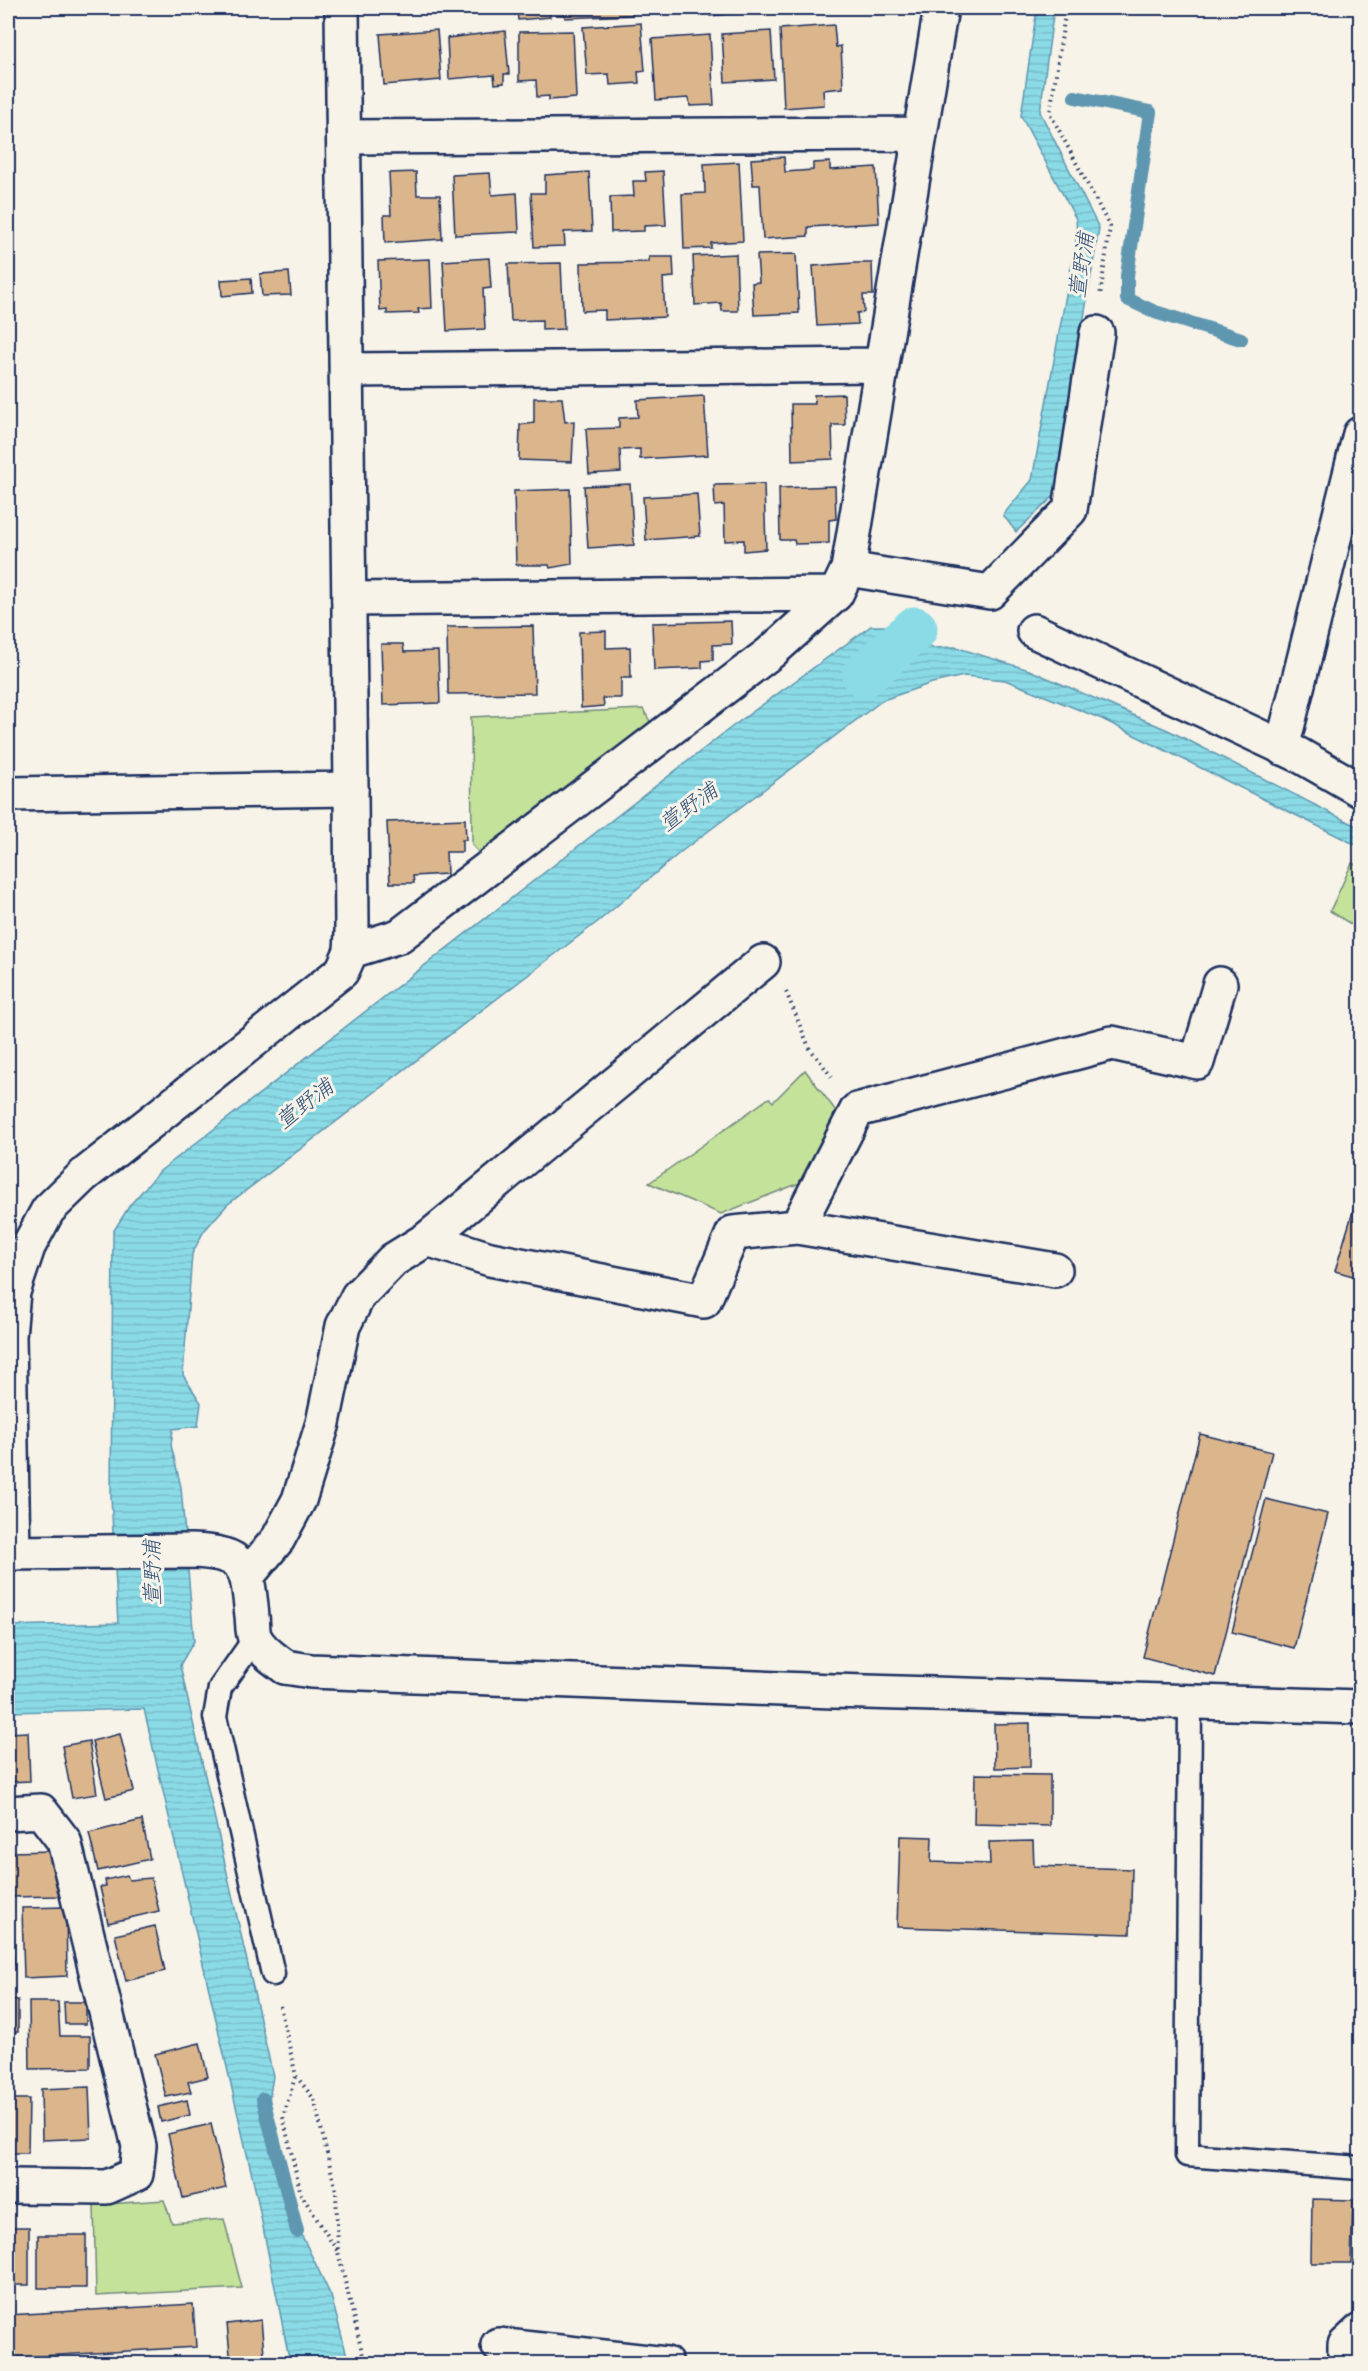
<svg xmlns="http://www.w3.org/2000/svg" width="1368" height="2371" font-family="'Playpen Sans','Klee One',sans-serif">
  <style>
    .green { fill: #c5e29a; stroke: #70887c; stroke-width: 1.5 }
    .water { fill: url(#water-rules); stroke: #5e96b0; stroke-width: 1.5 }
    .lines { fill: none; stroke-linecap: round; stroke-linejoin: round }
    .stream { stroke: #5e96b0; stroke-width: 14 }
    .canal { stroke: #8bdbe6; stroke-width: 45 }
    .building { fill: #dbb68d; stroke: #1b2f5e; stroke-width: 1.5 }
    .service-casing { stroke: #1b2f5e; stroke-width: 27 }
    .minor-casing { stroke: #1b2f5e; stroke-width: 38 }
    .tertiary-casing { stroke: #1b2f5e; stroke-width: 38 }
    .path { stroke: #1b2f5e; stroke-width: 4; stroke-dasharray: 1.5 4.5; stroke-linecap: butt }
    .service { stroke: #f7f3e8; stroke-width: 22 }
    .minor { stroke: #f7f3e8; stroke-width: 33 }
    .tertiary { stroke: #f7f3e8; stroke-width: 33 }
    .labels { text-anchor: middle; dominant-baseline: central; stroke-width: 6; stroke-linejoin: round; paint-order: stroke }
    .water-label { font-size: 22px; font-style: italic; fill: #315179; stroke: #f7f3e8 }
  </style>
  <defs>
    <pattern id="water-rules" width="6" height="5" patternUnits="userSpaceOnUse" patternTransform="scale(1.5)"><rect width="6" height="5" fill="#8bdbe6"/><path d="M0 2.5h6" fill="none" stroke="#77bcc8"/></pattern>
  </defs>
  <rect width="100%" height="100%" fill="#f7f3e8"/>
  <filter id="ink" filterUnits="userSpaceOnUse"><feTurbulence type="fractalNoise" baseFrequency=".0167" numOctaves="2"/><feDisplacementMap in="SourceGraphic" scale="12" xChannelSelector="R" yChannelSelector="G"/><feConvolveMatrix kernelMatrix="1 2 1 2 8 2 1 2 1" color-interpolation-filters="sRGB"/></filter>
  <g filter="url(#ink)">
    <path class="green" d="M 643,709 L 651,723 L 480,854 L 472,845 L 471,717 Z
      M 1352,863 L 1360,867 L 1360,930 L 1330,911 Z
      M 805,1070 L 836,1111 L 800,1183 L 721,1214 L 649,1183 L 769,1098 L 773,1102 Z
      M 164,2200 L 172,2223 L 224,2219 L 242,2288 L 96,2296 L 94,2205 Z"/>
    <path class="water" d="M 1037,8 L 1054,8 L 1040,112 L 1099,228 L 1054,496 L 1016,532 L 1003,515 L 1032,480 L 1077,235 L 1076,219 L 1021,116 Z
      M 871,626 L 901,626 L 923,644 L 934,648 L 955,647 L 1029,670 L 1170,731 L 1360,828 L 1360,847 L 1102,719 L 1005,680 L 964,676 L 932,683 L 883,700 L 682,851 L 600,920 L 227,1205 L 204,1231 L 192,1254 L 183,1375 L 201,1403 L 198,1426 L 173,1429 L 171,1445 L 181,1487 L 194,1641 L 180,1665 L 273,2076 L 266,2119 L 282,2194 L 331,2296 L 349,2363 L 290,2363 L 257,2197 L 144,1709 L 8,1712 L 8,1626 L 118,1623 L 111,1496 L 113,1232 L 130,1205 L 160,1171 L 733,726 Z"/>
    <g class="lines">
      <path class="stream" d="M 1075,97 L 1150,112 L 1127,276 L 1127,299 L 1155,312 L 1241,339
        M 263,2099 L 297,2231"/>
      <path class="canal" d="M 864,675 L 915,629"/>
    </g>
    <path class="building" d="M 517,8 L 549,8 L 550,17 L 518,20 Z
      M 564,8 L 632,8 L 632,15 L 565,18 Z
      M 710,8 L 737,8 L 737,13 L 710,16 Z
      M 641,23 L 645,71 L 638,72 L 639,83 L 610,85 L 609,74 L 587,75 L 583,27 Z
      M 834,25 L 836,47 L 841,46 L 843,88 L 823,90 L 824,105 L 784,108 L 780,29 Z
      M 437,30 L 441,80 L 384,85 L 380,34 Z
      M 505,31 L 509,74 L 504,74 L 504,83 L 495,84 L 494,75 L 449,79 L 447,38 Z
      M 573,31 L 576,98 L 549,100 L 549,96 L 537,97 L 536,80 L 519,81 L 519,32 Z
      M 771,31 L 774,79 L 725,82 L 722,34 Z
      M 710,35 L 714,105 L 690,106 L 689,98 L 656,100 L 652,39 Z
      M 784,157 L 785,172 L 813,170 L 813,163 L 830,162 L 830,170 L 876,167 L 879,223 L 808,227 L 808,236 L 763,239 L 760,185 L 753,185 L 751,159 Z
      M 739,162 L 743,241 L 711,243 L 711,248 L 684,249 L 682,194 L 705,193 L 704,164 Z
      M 663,171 L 666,225 L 644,226 L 644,231 L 611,232 L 610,197 L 634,196 L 633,181 L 646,181 L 645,172 Z
      M 416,172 L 417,195 L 440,195 L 442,239 L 385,243 L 384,215 L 391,215 L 389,173 Z
      M 589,172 L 592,231 L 564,232 L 565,246 L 534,247 L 531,193 L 545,193 L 545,175 Z
      M 490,173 L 492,195 L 517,193 L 519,232 L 455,235 L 452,175 Z
      M 736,254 L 738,311 L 722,311 L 721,303 L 695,305 L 693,256 Z
      M 796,254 L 799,313 L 754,315 L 752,283 L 759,282 L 757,255 Z
      M 649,257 L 673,257 L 674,277 L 663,278 L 665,317 L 605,320 L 605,310 L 582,311 L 581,263 L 649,262 Z
      M 489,258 L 491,288 L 483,289 L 485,329 L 447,331 L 443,261 Z
      M 430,259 L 432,308 L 418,309 L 419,313 L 387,314 L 387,310 L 380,311 L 378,261 Z
      M 561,263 L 564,329 L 542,330 L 542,320 L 511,321 L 508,264 Z
      M 855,263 L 872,263 L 873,295 L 863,295 L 864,312 L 857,313 L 858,324 L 817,326 L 813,266 Z
      M 289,272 L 291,295 L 262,296 L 260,274 Z
      M 251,278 L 252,293 L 222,296 L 221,280 Z
      M 844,394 L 845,425 L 832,425 L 833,459 L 792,461 L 791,404 L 815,404 L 814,395 Z
      M 704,396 L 708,455 L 640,459 L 640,449 L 620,450 L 621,472 L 589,474 L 586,429 L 619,428 L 619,418 L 638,417 L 637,400 Z
      M 534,398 L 562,398 L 565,422 L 574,421 L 572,462 L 519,460 L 520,425 L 534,423 Z
      M 630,484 L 634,545 L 588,548 L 584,486 Z
      M 764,484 L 766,549 L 744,551 L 744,540 L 725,541 L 724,505 L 715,506 L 714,485 Z
      M 835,486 L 836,519 L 829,520 L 829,543 L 795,544 L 794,540 L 780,540 L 779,488 Z
      M 570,489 L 572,564 L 550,568 L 549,565 L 516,565 L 514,491 Z
      M 697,494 L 700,536 L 646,540 L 643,497 Z
      M 731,621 L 732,644 L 713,645 L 713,660 L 702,661 L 702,668 L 654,670 L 652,623 Z
      M 533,626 L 535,693 L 448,694 L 447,627 Z
      M 606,631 L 606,648 L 630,647 L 631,678 L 621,678 L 621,698 L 603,698 L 604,706 L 581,708 L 579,632 Z
      M 381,644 L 403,644 L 404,652 L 438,651 L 440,703 L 383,705 Z
      M 465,819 L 466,840 L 462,840 L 462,852 L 446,852 L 447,874 L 413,876 L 414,883 L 390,883 L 387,822 Z
      M 1360,1188 L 1360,1278 L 1335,1271 Z
      M 1360,1408 L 1360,1434 L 1354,1432 Z
      M 1200,1434 L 1272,1452 L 1215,1676 L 1143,1657 Z
      M 1266,1499 L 1328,1514 L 1294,1648 L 1232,1632 Z
      M 1030,1723 L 1030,1767 L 995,1768 L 994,1724 Z
      M 28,1732 L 30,1781 L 8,1782 L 8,1733 Z
      M 120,1734 L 134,1791 L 106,1798 L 92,1741 Z
      M 89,1741 L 97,1794 L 72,1798 L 62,1746 Z
      M 975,1774 L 1050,1775 L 1050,1826 L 974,1824 Z
      M 142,1820 L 150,1859 L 98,1871 L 89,1833 Z
      M 900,1836 L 932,1837 L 931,1862 L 990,1864 L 989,1842 L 1033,1841 L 1034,1866 L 1132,1869 L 1130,1934 L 897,1927 Z
      M 57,1851 L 59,1896 L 8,1897 L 8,1852 Z
      M 127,1875 L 129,1880 L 151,1878 L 159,1911 L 108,1923 L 100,1887 L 106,1886 L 105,1880 Z
      M 66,1907 L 67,1976 L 24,1978 L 22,1908 Z
      M 8,1910 L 12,1910 L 14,1964 L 8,1964 Z
      M 155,1926 L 165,1971 L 126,1981 L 115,1935 Z
      M 8,1999 L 18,2000 L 18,2032 L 9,2032 L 10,2065 L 8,2065 Z
      M 29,2002 L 58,2002 L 60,2036 L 90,2036 L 90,2068 L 30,2069 Z
      M 64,2002 L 86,2002 L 86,2024 L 65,2024 Z
      M 200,2043 L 208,2077 L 188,2082 L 191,2092 L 166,2097 L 155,2054 Z
      M 89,2087 L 91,2138 L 42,2140 L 41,2089 Z
      M 8,2099 L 29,2099 L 28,2153 L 8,2153 Z
      M 187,2100 L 190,2115 L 161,2122 L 158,2107 Z
      M 211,2124 L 226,2188 L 183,2198 L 168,2134 Z
      M 1312,2199 L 1353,2200 L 1351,2263 L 1311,2263 Z
      M 1360,2215 L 1360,2262 L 1359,2262 Z
      M 8,2227 L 29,2227 L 29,2285 L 8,2285 Z
      M 38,2235 L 86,2235 L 86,2288 L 38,2288 Z
      M 193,2304 L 196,2347 L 8,2358 L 8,2315 Z
      M 261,2320 L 265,2364 L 231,2364 L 227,2324 Z"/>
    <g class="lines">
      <defs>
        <path id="service" d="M 255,1638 L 220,1688 L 215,1717 L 273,1974
          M 1190,1702 L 1187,2155 L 1360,2168"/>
        <path id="minor" d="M 344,137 L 920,134
          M 347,370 L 882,365
          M 848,569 L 990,592 L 1070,510 L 1097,333
          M 349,599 L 836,594
          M 1034,631 L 1299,755 L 1360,790
          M 1282,748 L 1360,434
          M 351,951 L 399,936 L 770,653 L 836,594 L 848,569 L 941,8
          M 797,1227 L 857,1110 L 1112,1043 L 1197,1062 L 1220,984
          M 427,1239 L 490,1259 L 704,1301 L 733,1233 L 797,1227 L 1055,1270
          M 13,1553 L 9,1336 L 13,1292 L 28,1247 L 48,1210 L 84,1175 L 342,971 L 351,951 L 352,932 L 351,789
          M 248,1575 L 278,1539 L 299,1500 L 323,1423 L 343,1326 L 358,1296 L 393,1260 L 427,1239 L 763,962
          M 285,1667 L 311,1671 L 833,1691 L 1360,1707
          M 8,1813 L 41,1811 L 64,1841 L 139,2146 L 136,2174 L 107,2187 L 8,2186
          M 498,2345 L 666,2364
          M 1345,2364 L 1345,2345 L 1360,2331"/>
        <path id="tertiary" d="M 8,794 L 351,789 L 342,8
          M 8,1553 L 191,1551 C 246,1553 247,1565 252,1616 C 253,1622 252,1632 255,1638 C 261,1651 275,1659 285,1667"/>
      </defs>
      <use href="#service" class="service-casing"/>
      <use href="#minor" class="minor-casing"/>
      <use href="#tertiary" class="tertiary-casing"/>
      <path class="path" d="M 1066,8 L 1050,113 L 1110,227 L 1100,296
        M 786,992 L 809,1047 L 834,1080
        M 280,2006 L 296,2076 L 314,2099 L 336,2191 L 338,2252 L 365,2364
        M 295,2077 L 283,2117 L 301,2194 L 338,2252"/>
      <use href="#service" class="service"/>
      <use href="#minor" class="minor"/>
      <use href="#tertiary" class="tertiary"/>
    </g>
  </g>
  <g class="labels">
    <g class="water-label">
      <text transform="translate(1079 265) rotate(-82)">萱野浦</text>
      <text transform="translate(687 805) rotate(-36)">萱野浦</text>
      <text transform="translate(303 1102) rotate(-38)">萱野浦</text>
      <text transform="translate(150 1573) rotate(-91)">萱野浦</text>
    </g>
  </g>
  <rect width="1368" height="2371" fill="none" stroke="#f7f3e8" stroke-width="30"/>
  <rect x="15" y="15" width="1338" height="2341" fill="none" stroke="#1b2f5e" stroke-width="2" filter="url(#ink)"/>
</svg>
